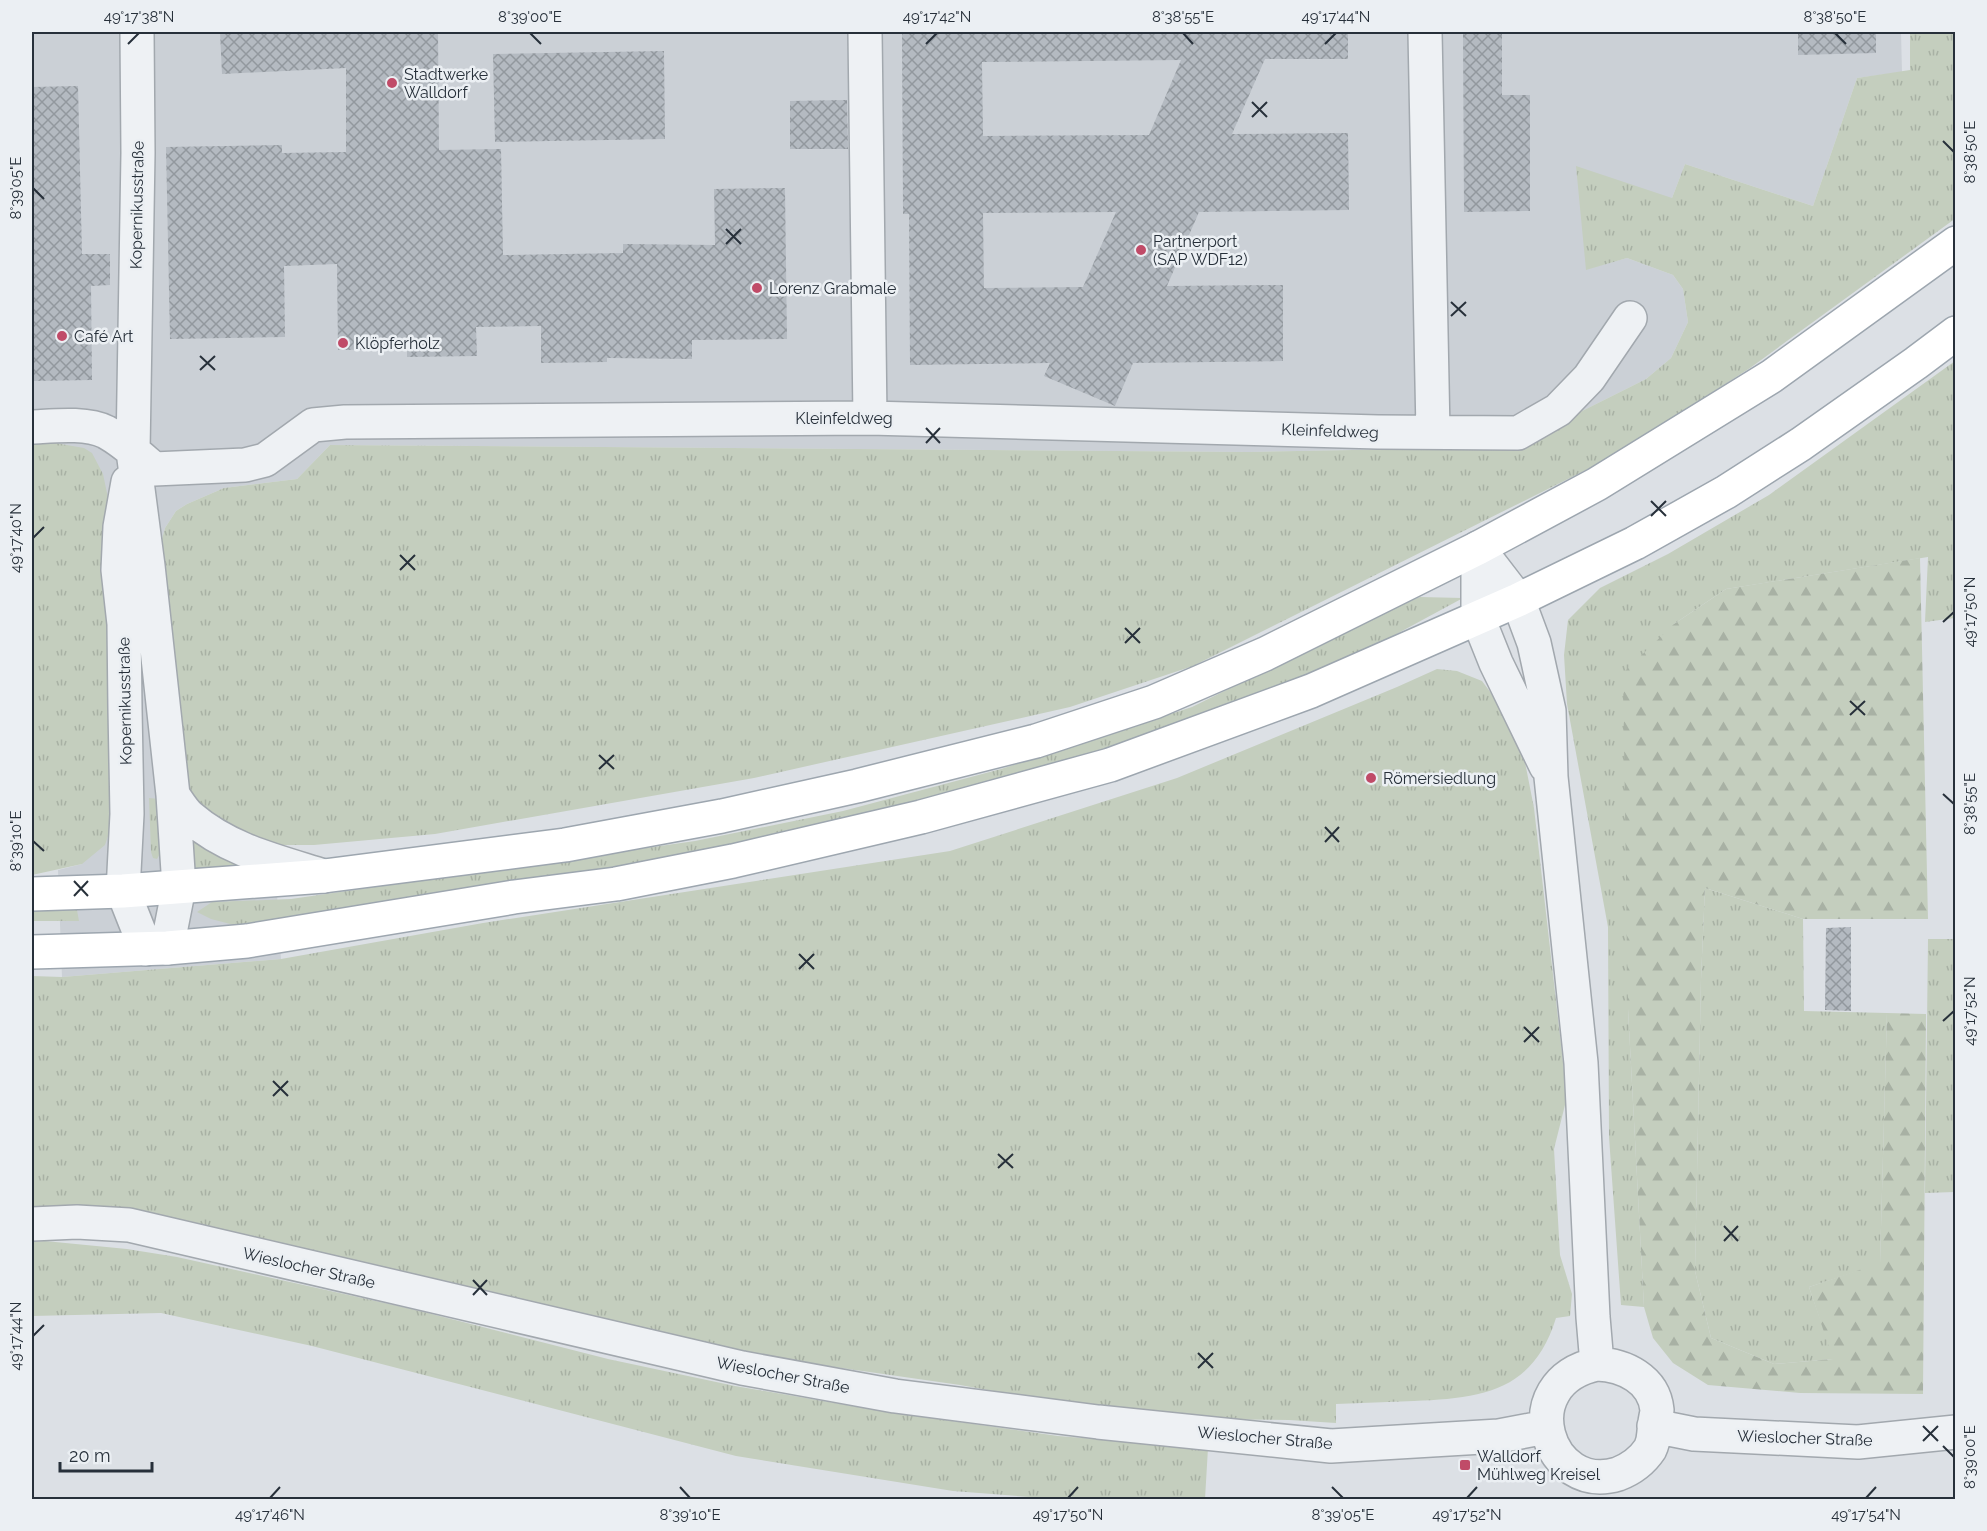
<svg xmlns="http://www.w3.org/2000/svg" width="1987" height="1531" font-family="Raleway,sans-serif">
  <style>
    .built { fill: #cbd0d6 }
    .grass { fill: url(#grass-tufts) }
    .forest { fill: url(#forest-firs) }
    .building { fill: url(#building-cross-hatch); fill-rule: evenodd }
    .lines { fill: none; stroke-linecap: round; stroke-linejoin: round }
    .minor-casing { stroke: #a2a8ae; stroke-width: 36 }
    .major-casing { stroke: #9da6af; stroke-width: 36 }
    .minor { stroke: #eef1f4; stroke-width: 33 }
    .major { stroke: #fff; stroke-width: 33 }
    .ticks { fill: none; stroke: #27303a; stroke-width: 2 }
    .poi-dot { fill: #c04b68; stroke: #ebeff3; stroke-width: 2 }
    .labels { text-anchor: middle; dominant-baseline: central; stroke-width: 5; stroke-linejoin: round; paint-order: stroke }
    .poi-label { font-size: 16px; fill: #27303a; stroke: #ebeff3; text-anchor: start }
    .street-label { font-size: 16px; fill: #27303a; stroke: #ebeff3 }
    .neatline { fill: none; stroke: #27303a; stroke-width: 2 }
    .ticks-label { font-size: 15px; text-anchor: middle; fill: #27303a }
  </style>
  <defs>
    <pattern id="grass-tufts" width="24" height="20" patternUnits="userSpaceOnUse" patternTransform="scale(1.5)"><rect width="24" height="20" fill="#c4cebe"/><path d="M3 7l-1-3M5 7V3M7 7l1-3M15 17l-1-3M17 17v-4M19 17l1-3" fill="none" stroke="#a8b1a4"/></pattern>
    <pattern id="forest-firs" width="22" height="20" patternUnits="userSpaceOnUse" patternTransform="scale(1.5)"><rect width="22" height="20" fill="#c4cebe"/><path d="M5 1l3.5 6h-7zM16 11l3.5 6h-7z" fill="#a8b1a4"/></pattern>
    <pattern id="building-cross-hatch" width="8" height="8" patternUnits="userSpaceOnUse" patternTransform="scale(1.5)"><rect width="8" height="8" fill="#b4bac1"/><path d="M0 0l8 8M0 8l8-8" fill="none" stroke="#92989e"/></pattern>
  </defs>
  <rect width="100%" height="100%" fill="#dce0e5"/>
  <path class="built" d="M 32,32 L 1901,32 L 1902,72 L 1857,78 L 1813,206 L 1685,164 L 1672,198 L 1587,269 L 1627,258 L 1673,275 L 1683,289 L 1688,322 L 1671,358 L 1646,379 L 1516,444 L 1463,448 L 1249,452 L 330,445 L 297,479 L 224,488 L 187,504 L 176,511 L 165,528 L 160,546 L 274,845 L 281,959 L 62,977 L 58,870 L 82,864 L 32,439 Z"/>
  <path class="grass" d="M 1910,32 L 1955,32 L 1956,218 L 1750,368 L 1616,455 L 1193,666 L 1070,707 L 754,778 L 435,834 L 314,845 L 274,845 L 242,837 L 205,811 L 182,782 L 160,546 L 165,528 L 176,511 L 187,504 L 224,488 L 297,479 L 330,445 L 1249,452 L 1463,448 L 1516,444 L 1646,379 L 1671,358 L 1688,322 L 1683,289 L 1673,275 L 1627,258 L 1586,270 L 1576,166 L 1672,198 L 1685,164 L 1813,206 L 1857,78 L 1910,70 Z
    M 1955,361 L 1955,618 L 1925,622 L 1928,557 L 1726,589 L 1674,624 L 1628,1009 L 1644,1307 L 1621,1305 L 1609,1137 L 1608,927 L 1567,704 L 1564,655 L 1568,620 L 1600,588 L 1668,554 L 1769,495 Z
    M 32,439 L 84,448 L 92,453 L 103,474 L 111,512 L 115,815 L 105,845 L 82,864 L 32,875 Z
    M 1420,597 L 1463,598 L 1378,644 L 1247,699 L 1080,759 L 820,827 L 605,871 L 360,905 L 238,926 L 211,919 L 197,912 L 212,902 L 291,899 L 695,841 L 843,811 L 1001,769 L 1192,707 L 1397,606 Z
    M 1437,669 L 1457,671 L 1482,681 L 1500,705 L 1522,747 L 1534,808 L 1567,1097 L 1554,1149 L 1560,1255 L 1572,1294 L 1570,1316 L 1556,1318 C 1533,1392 1482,1398 1414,1401 C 1388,1402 1362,1403 1336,1404 L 1336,1423 L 1289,1420 L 1179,1419 L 1092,1409 L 960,1385 L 772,1358 L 32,1211 L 32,976 L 62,977 L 281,959 L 483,923 L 950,851 L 1177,778 L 1397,687 Z
    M 149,798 L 159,799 L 162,850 L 157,859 L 153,858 L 151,852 Z
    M 192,832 L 256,865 L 193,870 Z
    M 1705,888 L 1803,919 L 1804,1011 L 1887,1013 L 1880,1264 L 1809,1287 L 1834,1359 L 1774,1364 L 1711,1338 L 1695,1271 L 1701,979 Z
    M 32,910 L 77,910 L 79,921 L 32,921 Z
    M 1928,939 L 1955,939 L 1955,1192 L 1925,1193 Z
    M 45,1241 L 127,1249 L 177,1257 L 416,1310 L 608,1359 L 735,1386 L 881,1411 L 1058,1436 L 1208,1448 L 1205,1499 L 1068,1500 L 953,1491 L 736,1456 L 312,1346 L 161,1313 L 32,1316 L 32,1242 Z"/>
  <path class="forest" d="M 1920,558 L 1928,919 L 1803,919 L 1705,888 L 1701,979 L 1695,1271 L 1711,1338 L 1774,1364 L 1833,1359 L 1809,1287 L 1880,1263 L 1887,1013 L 1926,1014 L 1923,1394 L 1800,1393 L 1708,1385 L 1673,1363 L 1653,1338 L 1644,1307 L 1628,1009 L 1623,673 L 1674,624 L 1726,589 Z"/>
  <path class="building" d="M 220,32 L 438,32 L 439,150 L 501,149 L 503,255 L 623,253 L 623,244 L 715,245 L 714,189 L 785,188 L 787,339 L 692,340 L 692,359 L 607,358 L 607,362 L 541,363 L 541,326 L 476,327 L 477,356 L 407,357 L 407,349 L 338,350 L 337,264 L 284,266 L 285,337 L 170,339 L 166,147 L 282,145 L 282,153 L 346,152 L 346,68 L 222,74 Z
    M 902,32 L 1348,32 L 1348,59 L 1265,59 L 1232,134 L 1348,133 L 1349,210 L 1199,212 L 1167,286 L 1283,285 L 1283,361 L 1133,363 L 1115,406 L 1044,376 L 1050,363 L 910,365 L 909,214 L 903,214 ZM 1181,60 L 1149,135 L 983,136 L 982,62 ZM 1116,212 L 1083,287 L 984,288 L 983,213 Z
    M 1463,32 L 1502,32 L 1502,95 L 1530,95 L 1530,211 L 1464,212 Z
    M 1798,32 L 1876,32 L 1876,53 L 1798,55 Z
    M 664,51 L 665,139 L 495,142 L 493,54 Z
    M 78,86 L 82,254 L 110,254 L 110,285 L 91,286 L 92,380 L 32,381 L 32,87 Z
    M 847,100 L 848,149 L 790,149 L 790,101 Z
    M 1851,927 L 1851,1011 L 1825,1010 L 1826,928 Z"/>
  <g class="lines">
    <defs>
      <path id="minor" d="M 137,32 L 138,153 L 133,451 L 148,566 L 173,795 L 179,887 L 167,948
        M 865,32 L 870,418
        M 1425,32 L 1433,432
        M 32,427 C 53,426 86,422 106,432 C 123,441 139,456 154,469 L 245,465 L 265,460 L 313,425 L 345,422 L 870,418 L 1378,432 L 1518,433 L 1558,410 L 1589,378 L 1630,318
        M 128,482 L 120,527 L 118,570 L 124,624 L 125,709 L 127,814 L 123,891 L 146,949
        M 1478,548 L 1518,600 L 1534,643 L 1549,711 L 1551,777 L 1581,1063 L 1593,1317 L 1597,1364
        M 1478,548 L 1478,618 L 1496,663 L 1546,766
        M 173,795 C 178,802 183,811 190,817 C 228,850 276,861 324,876
        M 32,1224 L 77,1222 L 129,1225 L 742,1368 L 895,1396 L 1098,1422 L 1331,1446 L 1499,1436 L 1546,1427
        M 1597,1364 C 1624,1365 1654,1379 1657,1410 C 1657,1414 1655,1419 1655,1423 C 1653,1434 1655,1439 1650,1449 C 1642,1461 1631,1469 1618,1474 C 1548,1496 1510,1383 1597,1364 Z
        M 1654,1426 L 1694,1434 L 1858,1442 L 1956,1432"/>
      <path id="major" d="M 32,894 L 123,891 L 324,876 L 565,845 L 722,816 L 857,786 L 1036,741 L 1154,702 L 1265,654 L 1478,548 L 1597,484 L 1772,376 L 1956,243
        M 32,952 L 167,948 L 247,941 L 514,897 L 616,884 L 733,861 L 921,817 L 1110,765 L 1311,691 L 1518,600 L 1635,543 L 1726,492 L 1801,444 L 1916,363 L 1956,333"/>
    </defs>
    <use href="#minor" class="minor-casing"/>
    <use href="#major" class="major-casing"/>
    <use href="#minor" class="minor"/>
    <use href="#major" class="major"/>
  </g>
  <path class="ticks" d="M 530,33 L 541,44M 1183,33 L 1193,44M 1835,33 L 1846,44M 128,44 L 139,33M 926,44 L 937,33M 1325,44 L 1336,33M 1252,102 L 1267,117M 1252,117 L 1267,102M 1943,141 L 1954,152M 33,188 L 44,199M 726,229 L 741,244M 726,244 L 741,229M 1451,302 L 1466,316M 1451,316 L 1466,302M 200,356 L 215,370M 200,370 L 215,356M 926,428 L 940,443M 926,443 L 940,428M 1651,501 L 1666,516M 1651,516 L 1666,501M 33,538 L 44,527M 400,555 L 415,570M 400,570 L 415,555M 1943,622 L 1954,612M 1125,628 L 1140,643M 1125,643 L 1140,628M 1850,701 L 1865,715M 1850,715 L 1865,701M 599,755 L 614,769M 599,769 L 614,755M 1943,794 L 1954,804M 1325,827 L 1339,842M 33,841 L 44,851M 1325,842 L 1339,827M 74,881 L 88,896M 74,896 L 88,881M 799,954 L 814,969M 799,969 L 814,954M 1943,1021 L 1954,1011M 1524,1027 L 1539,1042M 1524,1042 L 1539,1027M 273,1081 L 288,1096M 273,1096 L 288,1081M 998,1154 L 1013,1168M 998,1168 L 1013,1154M 1724,1226 L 1738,1241M 1724,1241 L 1738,1226M 473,1280 L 487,1295M 473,1295 L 487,1280M 33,1336 L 44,1325M 1198,1353 L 1213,1368M 1198,1368 L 1213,1353M 1923,1426 L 1938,1441M 1923,1441 L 1938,1426M 1943,1446 L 1954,1457M 680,1487 L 690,1498M 1332,1487 L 1343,1498M 270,1498 L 280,1487M 1068,1498 L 1078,1487M 1467,1498 L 1477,1487M 1866,1498 L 1876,1487"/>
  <g class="poi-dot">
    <circle cx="392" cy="83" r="6"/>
    <circle cx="1141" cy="250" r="6"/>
    <circle cx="757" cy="288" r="6"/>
    <circle cx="62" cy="336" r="6"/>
    <circle cx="343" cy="343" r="6"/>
    <circle cx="1371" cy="778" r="6"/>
    <rect x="1459" y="1459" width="12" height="12" rx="3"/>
  </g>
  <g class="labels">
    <g class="poi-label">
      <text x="404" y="74">Stadtwerke<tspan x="404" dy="18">Walldorf</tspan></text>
      <text x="1153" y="241">Partnerport<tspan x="1153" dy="18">(SAP WDF12)</tspan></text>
      <text x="769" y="288">Lorenz Grabmale</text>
      <text x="74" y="336">Café Art</text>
      <text x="355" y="343">Klöpferholz</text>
      <text x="1383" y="778">Römersiedlung</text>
      <text x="1477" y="1456">Walldorf<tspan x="1477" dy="18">Mühlweg Kreisel</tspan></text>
    </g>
    <g class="street-label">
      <text transform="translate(137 205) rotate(-89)">Kopernikusstraße</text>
      <text x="844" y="418">Kleinfeldweg</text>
      <text transform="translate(1330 431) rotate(2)">Kleinfeldweg</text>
      <text transform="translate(125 701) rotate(-91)">Kopernikusstraße</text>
      <text transform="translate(309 1268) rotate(13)">Wieslocher Straße</text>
      <text transform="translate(783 1375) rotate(11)">Wieslocher Straße</text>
      <text transform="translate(1265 1438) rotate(5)">Wieslocher Straße</text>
      <text transform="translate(1805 1438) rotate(2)">Wieslocher Straße</text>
    </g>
  </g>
  <rect width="1987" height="1531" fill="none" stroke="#ebeff3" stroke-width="66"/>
  <path d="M60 1462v9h92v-9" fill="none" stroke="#27303a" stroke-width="3"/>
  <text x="69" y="1462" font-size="18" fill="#27303a" stroke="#ebeff3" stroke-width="4.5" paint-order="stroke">20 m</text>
  <rect x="33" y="33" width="1921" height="1465" class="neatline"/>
  <g class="ticks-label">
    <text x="139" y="22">49°17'38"N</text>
    <text x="530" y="22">8°39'00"E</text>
    <text x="937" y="22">49°17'42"N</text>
    <text x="1183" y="22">8°38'55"E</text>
    <text x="1336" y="22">49°17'44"N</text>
    <text x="1835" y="22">8°38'50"E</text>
    <text transform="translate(1970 152) rotate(-90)" y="5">8°38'50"E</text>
    <text transform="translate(16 188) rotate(-90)" y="5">8°39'05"E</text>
    <text transform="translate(16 538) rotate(-90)" y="5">49°17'40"N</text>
    <text transform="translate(1970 612) rotate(-90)" y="5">49°17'50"N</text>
    <text transform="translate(1970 804) rotate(-90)" y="5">8°38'55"E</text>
    <text transform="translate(16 841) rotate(-90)" y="5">8°39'10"E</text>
    <text transform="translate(1970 1011) rotate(-90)" y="5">49°17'52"N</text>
    <text transform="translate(16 1336) rotate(-90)" y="5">49°17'44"N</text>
    <text transform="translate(1970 1457) rotate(-90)" y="5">8°39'00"E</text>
    <text x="270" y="1520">49°17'46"N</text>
    <text x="690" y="1520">8°39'10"E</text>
    <text x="1068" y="1520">49°17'50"N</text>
    <text x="1343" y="1520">8°39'05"E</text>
    <text x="1467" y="1520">49°17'52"N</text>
    <text x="1866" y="1520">49°17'54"N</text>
  </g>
</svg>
